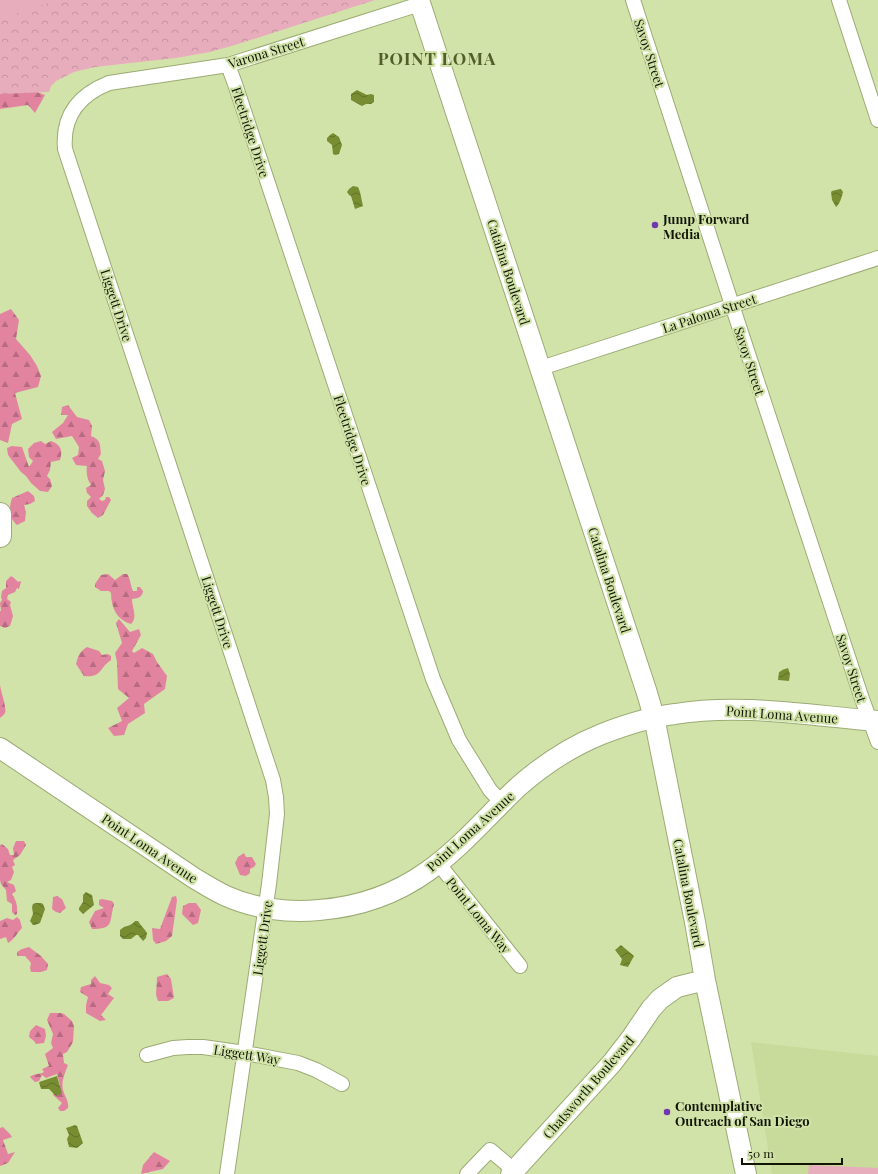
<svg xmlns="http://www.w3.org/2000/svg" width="878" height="1174" font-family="'Playfair Display',serif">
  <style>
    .built { fill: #c8db9a }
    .forest { fill: url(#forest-firs) }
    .park { fill: url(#park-crowns) }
    .pitch { fill: #e8adbd }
    .water { fill: url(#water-waves) }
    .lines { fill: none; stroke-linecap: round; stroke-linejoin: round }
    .street-casing { stroke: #9cab74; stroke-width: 16 }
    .secondary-casing { stroke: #9cab74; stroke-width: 22 }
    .primary-casing { stroke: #9cab74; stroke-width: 24 }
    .street { stroke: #fff; stroke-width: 14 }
    .secondary { stroke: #fff; stroke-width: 20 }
    .primary { stroke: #fff; stroke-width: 22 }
    .poi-dot { fill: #6f38ae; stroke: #d2e3aa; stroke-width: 1.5 }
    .labels { text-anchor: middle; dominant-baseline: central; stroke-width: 4; stroke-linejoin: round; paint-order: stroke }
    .street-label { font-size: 13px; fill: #111603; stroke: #d2e3aa }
    .poi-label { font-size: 13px; font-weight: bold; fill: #111603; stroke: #d2e3aa; text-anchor: start }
    .district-label { font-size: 17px; font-weight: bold; letter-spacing: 1px; fill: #515e2a; stroke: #d2e3aa }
  </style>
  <defs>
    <pattern id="forest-firs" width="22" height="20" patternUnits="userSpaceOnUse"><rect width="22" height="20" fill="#e284a0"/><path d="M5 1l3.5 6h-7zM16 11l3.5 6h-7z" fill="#b66b80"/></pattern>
    <pattern id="park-crowns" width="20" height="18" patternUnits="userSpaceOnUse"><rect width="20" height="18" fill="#e8adbd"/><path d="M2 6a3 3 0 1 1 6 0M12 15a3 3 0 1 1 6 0" fill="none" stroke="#c694a1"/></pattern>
    <pattern id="water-waves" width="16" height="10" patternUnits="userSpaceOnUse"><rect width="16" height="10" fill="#788d32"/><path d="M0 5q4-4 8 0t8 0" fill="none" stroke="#617228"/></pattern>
  </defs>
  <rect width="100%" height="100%" fill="#d2e3aa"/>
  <path class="built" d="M 751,1042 L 878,1056 L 878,1174 L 772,1174 Z"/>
  <path class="forest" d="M 0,84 L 29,89 L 45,95 L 35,113 L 28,105 L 0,109 Z
    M 11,309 L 19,320 L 16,339 L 30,355 L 37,366 L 41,376 L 38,387 L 15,393 L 22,419 L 12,424 L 8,443 L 0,440 L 0,314 Z
    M 68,405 L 77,417 L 89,420 L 92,426 L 91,436 C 101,440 100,444 101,454 L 98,459 L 102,461 L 105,471 L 103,480 L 105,489 L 103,495 L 99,499 L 102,501 L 105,500 L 106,497 L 109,497 L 111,500 L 103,515 L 98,518 L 92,513 L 87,506 L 87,501 L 91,497 L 87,493 L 86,488 L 91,485 C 87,480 86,472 87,466 L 76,465 L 72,458 L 78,455 L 79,447 L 72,436 L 56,439 L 52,432 L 63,423 L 68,415 L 61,415 L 62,407 Z
    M 41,441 L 45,444 L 51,441 C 61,445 63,450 60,460 L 51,462 L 50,470 L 47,476 L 50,479 L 52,486 L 48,492 L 40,491 L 31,483 L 26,476 L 21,472 L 8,455 L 7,448 L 12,446 L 22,447 L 29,467 L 33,461 L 29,457 L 28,449 L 34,443 Z
    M 28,491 L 34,496 L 35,501 L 30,504 L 24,505 L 26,512 L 25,521 L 17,525 C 8,517 9,508 12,498 Z
    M 108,574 L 115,580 L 123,574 L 127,574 C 131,579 130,585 133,591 L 137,591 L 137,587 L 140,587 L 143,591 C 142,598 138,598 132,599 C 132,608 138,617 131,624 C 117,620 111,608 111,593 L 109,591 L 101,591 L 95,587 L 95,584 L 101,575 Z
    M 11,576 L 14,578 L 18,582 L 20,581 L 21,582 L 19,589 L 17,588 L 15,592 L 8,595 L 7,599 L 11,602 L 10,605 L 13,616 L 10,626 L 5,628 L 0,626 L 0,611 L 1,611 L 0,603 L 2,600 L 1,597 L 2,591 L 6,588 L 6,581 Z
    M 119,619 L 130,632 L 139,629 L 141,635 L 132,651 L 134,653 L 142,648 L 153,654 L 157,662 L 167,676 L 165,689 L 144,704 L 145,713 L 128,724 L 124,735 L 114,736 L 108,728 L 122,721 L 117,708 L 129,698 L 118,689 L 117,662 L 115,653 L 122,643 L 116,623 Z
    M 87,647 L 99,651 L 102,655 L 108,654 L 111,656 L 111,660 C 99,668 102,678 84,676 L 76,664 C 78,656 79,652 87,647 Z
    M 0,685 C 1,692 7,708 5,713 C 4,715 2,716 0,718 Z
    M 16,841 L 24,841 L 26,845 L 20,855 L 13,860 L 15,865 L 12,867 L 14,872 L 11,880 L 7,882 L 14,885 L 16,891 L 12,894 C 16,900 18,906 17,914 L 15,915 L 12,912 L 12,904 L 7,901 L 6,890 L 1,884 L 0,880 L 0,845 L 2,844 L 8,849 L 10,855 L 14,855 L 13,848 Z
    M 244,853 L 246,857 L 252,857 L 256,864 L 254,867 L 250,869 L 250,873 L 246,876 L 240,875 L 235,863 L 238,857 Z
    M 57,896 L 62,899 L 66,908 L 60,913 L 56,912 L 52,909 L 53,897 Z
    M 176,896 L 177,900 L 172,936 L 166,941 L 156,944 L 153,940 L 152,928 L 160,929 L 172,897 Z
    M 102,899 L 112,901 L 114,904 C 109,923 114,929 92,929 L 89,922 L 95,911 L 104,908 L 99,905 L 99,900 Z
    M 189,903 L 196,903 L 201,910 L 198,923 L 193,925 L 182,914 L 183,906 Z
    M 17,917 L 20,920 L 22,928 C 17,933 14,940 8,943 L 6,937 L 0,939 L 0,921 L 7,918 L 13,920 Z
    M 29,947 L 41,956 L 48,964 L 47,970 L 41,972 L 31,972 L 30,968 L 31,963 L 25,956 L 18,956 L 17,955 L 17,952 L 22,949 Z
    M 167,974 L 171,979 L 174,998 L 168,1001 L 158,1001 L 156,995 L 157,977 Z
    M 95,976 L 100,983 L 109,985 L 112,988 L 108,994 L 114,998 L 101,1015 L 106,1020 L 100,1021 L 86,1013 L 86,1005 L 88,997 L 80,992 L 81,987 L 91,984 L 91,980 Z
    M 50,1013 L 61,1013 L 64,1014 L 72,1021 L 74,1026 L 73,1042 L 67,1052 L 63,1054 L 64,1063 L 68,1065 C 65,1073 61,1082 63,1090 C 65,1097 69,1101 68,1108 L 64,1111 L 60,1111 L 58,1108 L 62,1103 L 53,1095 L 57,1087 L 60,1085 L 57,1074 L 46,1078 L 42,1075 L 39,1081 L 35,1082 L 30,1077 C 34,1073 39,1075 44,1072 L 42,1069 L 49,1066 L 45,1054 L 53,1048 L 51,1043 L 53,1034 L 47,1020 Z
    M 36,1025 L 45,1029 L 46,1036 L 44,1043 L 36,1044 L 34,1041 L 29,1037 L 30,1031 Z
    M 3,1127 L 10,1134 L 12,1137 L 3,1140 L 8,1154 L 15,1152 L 8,1163 L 0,1166 L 0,1128 Z
    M 154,1152 L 170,1161 L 163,1169 L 141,1174 L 143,1165 Z"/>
  <path class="park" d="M 0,0 L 375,0 L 235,45 L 210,52 L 176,58 L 95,67 L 74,72 L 56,81 L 51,86 L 49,92 L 0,94 Z"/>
  <path class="pitch" d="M 0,0 L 57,0 L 0,19 Z
    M 809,1165 L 878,1168 L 878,1174 L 808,1174 Z"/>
  <path class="water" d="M 357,90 L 367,95 L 371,94 L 374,95 L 374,102 L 371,104 L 366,104 L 362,106 L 360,105 L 351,100 L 351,94 Z
    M 333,133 L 339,137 L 342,145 L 339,154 L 335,155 L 333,154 L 332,145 L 327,141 L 327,138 L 330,135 Z
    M 353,186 L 358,187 L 360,192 L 363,206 L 355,209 L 351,196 L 349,195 L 347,192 L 349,189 Z
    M 840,189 L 841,189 L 843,192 C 842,196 840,204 836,207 L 832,200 L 831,192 L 832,191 Z
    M 788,668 L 790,674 L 789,681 L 778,680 L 779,672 L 781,671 L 782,670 Z
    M 86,892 L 92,895 L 94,905 L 83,914 L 79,910 L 79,908 L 83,902 L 83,895 Z
    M 36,903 L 41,903 L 43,904 L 45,909 L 40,923 L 35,925 L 33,925 L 30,921 L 33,914 L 32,907 L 33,904 Z
    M 135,921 L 138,921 C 141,926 145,929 147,933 L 146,938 L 143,941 L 138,935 L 136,935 L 131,939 L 123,939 L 120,936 L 120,930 C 125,925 130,927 135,921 Z
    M 621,945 L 634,956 L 628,967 L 620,965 L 622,959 L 615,950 Z
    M 57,1076 L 62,1093 L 56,1096 L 49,1089 L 41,1089 L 39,1082 Z
    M 75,1125 L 77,1126 L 83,1143 L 77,1148 L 69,1147 L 67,1139 L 69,1135 L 66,1128 Z"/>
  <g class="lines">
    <defs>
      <path id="street" d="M 633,0 L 732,305 L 862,699 L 878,742
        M 839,0 L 878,120
        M 228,65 L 235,84 L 433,679 L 459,740 L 490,790 L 502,803
        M 541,368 L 878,258
        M 438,863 L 520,966
        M 147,1055 L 173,1048 L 188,1047 L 203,1047 L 245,1053 L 298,1063 L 316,1070 L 342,1084
        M 227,1174 L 269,884 L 277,814 L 276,797 L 273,780 L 65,149 C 62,116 79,95 109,83 L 228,65 L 420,4
        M 467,1174 L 490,1150 L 514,1170"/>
      <path id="secondary" d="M 419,0 L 647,693 L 654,717 L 695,922 L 705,980 L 746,1174
        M 0,748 L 194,878 C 204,884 215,891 226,896 C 255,909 289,913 319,910 C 358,907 396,894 428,871 C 462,847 489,814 519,786 C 543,765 572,746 602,734 C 625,725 650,717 675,714 C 742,703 811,716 878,721
        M 511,1174 L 612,1063 L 632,1037 L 651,1009 L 660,999 L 677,987 L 705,980"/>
      <path id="primary" d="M 0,514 L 0,536"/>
    </defs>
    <use href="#street" class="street-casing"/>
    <use href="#secondary" class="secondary-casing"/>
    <use href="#primary" class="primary-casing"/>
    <use href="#street" class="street"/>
    <use href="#secondary" class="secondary"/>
    <use href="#primary" class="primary"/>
  </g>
  <g class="poi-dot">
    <circle cx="655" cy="225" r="4"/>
    <circle cx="667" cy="1112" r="4"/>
  </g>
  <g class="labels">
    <g class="street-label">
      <text transform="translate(266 52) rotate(-17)">Varona Street</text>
      <text transform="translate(650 53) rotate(72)">Savoy Street</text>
      <text transform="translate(251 132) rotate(72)">Fleetridge Drive</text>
      <text transform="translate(509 272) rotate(72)">Catalina Boulevard</text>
      <text transform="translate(117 305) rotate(72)">Liggett Drive</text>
      <text transform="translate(709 313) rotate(-18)">La Paloma Street</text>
      <text transform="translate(750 361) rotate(72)">Savoy Street</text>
      <text transform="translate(353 440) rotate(72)">Fleetridge Drive</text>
      <text transform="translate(610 580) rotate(72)">Catalina Boulevard</text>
      <text transform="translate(218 612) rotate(72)">Liggett Drive</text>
      <text transform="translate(852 668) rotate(72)">Savoy Street</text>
      <text transform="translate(782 714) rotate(4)">Point Loma Avenue</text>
      <text transform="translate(470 831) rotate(-42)">Point Loma Avenue</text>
      <text transform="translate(150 848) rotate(34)">Point Loma Avenue</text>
      <text transform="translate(689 893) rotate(79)">Catalina Boulevard</text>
      <text transform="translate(479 915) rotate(51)">Point Loma Way</text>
      <text transform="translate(262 938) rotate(-82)">Liggett Drive</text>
      <text transform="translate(247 1054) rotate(9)">Liggett Way</text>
      <text transform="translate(588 1087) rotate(-49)">Chatsworth Boulevard</text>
    </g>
    <g class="poi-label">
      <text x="663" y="218">Jump Forward<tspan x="663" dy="15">Media</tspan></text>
      <text x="675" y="1105">Contemplative<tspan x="675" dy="15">Outreach of San Diego</tspan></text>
    </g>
    <g class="district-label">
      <text x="437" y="58">POINT LOMA</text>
    </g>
  </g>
  <path d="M742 1158v6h100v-6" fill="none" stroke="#111603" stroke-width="2"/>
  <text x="748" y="1158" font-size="12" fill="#111603" stroke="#d2e3aa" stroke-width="3" paint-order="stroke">50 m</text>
</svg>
